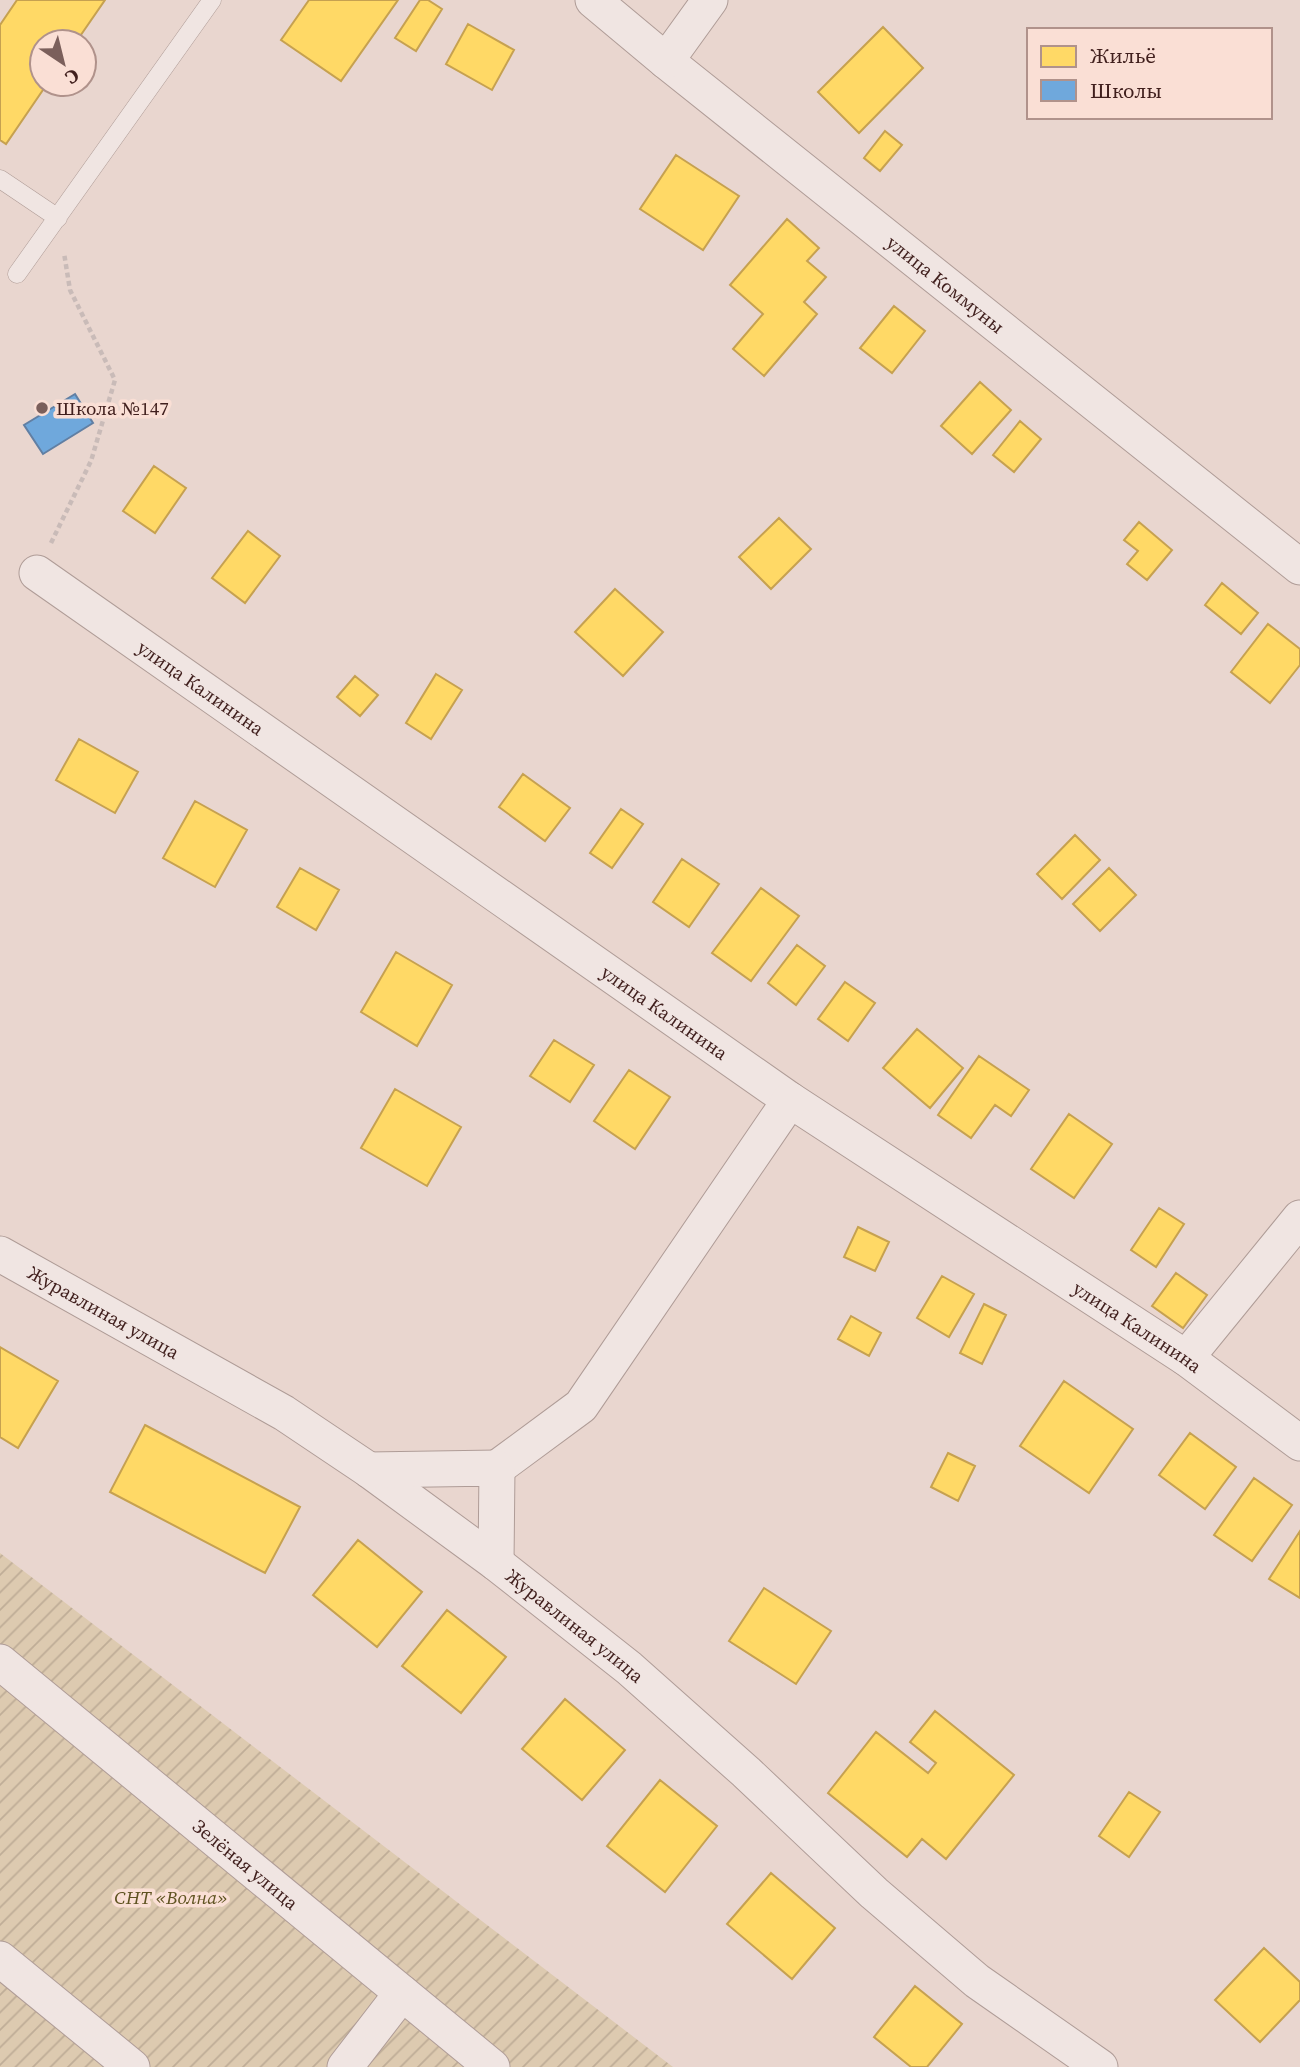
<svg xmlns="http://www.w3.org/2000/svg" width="1300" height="2067" font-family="'Source Serif 4',serif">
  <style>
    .garden { fill: url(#garden-furrows) }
    .homes { fill: #ffd966; stroke: #c6a150; stroke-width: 2 }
    .schools { fill: #6fa8dc; stroke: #617fa3; stroke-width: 2 }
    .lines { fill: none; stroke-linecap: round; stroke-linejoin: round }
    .service-casing { stroke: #af9c97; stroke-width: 19 }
    .minor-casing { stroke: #af9c97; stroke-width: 37 }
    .path { stroke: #c9bbb8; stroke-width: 4.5; stroke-dasharray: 5 3.5; stroke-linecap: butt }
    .service { stroke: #f0e5e2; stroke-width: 18 }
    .minor { stroke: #f0e5e2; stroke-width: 35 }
    .poi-dot { fill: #7b5f5b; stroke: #fadfd5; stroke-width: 2.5 }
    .labels { text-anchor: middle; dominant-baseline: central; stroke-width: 7; stroke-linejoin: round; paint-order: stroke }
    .street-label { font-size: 19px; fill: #401f1d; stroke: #fadfd5 }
    .poi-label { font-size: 19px; fill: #401f1d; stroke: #fadfd5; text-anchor: start }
    .park-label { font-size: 19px; font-style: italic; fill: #5f5321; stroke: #fadfd5 }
  </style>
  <defs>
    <pattern id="garden-furrows" width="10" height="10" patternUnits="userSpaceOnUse" patternTransform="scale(1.75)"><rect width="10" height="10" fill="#ddcab0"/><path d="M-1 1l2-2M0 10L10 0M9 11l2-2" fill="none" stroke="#bfad97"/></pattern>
  </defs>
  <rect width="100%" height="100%" fill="#e9d6cf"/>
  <path class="garden" d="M 0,1553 L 673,2067 L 0,2067 Z"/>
  <path class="homes" d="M 17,0 L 105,0 L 76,42 L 42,42 L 42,84 L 47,84 L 6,144 L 0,140 L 0,25 Z
    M 309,0 L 398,0 L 341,81 L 281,40 Z
    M 420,0 L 428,0 L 442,9 L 416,51 L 395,38 Z
    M 468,24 L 514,50 L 492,90 L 446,64 Z
    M 883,27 L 923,68 L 859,133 L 818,92 Z
    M 885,131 L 902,145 L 880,171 L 864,158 Z
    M 676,155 L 739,196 L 703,250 L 640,209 Z
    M 787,219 L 819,248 L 807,261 L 826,277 L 804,302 L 817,314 L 764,376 L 733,349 L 763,314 L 730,285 Z
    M 894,306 L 925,331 L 892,373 L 860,348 Z
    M 980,382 L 1011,410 L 972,454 L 941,426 Z
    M 1020,421 L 1041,439 L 1014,472 L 993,455 Z
    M 154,466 L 186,488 L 155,533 L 123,511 Z
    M 779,518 L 811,549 L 771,589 L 739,557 Z
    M 1139,522 L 1172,550 L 1147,580 L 1127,564 L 1138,551 L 1124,540 Z
    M 248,531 L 280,556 L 245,603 L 212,578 Z
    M 1222,583 L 1258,613 L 1241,634 L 1205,605 Z
    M 615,589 L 663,632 L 623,676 L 575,632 Z
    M 1268,624 L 1300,649 L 1300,665 L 1270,703 L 1231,672 Z
    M 436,674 L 462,690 L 431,739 L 406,723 Z
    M 355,676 L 378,695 L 360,716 L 337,697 Z
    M 79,739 L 138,772 L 115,813 L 56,780 Z
    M 523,774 L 570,808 L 545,841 L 499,807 Z
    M 195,801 L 247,830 L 215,887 L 163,858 Z
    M 621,809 L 643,824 L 612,868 L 590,853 Z
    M 1075,835 L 1100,860 L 1062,899 L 1037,874 Z
    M 682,859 L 719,884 L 689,927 L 653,902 Z
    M 300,868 L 339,890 L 316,930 L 277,907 Z
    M 1109,868 L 1136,895 L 1100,931 L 1073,904 Z
    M 761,888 L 799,916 L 751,981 L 712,953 Z
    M 797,945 L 825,966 L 796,1005 L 768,983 Z
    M 396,952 L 452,985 L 417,1046 L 361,1012 Z
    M 845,982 L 875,1003 L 848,1041 L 818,1019 Z
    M 917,1029 L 963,1068 L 930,1108 L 883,1068 Z
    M 554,1040 L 594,1065 L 570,1102 L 530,1076 Z
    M 979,1056 L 1029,1090 L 1011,1116 L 995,1105 L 971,1138 L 938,1115 Z
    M 629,1070 L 670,1097 L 635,1149 L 594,1121 Z
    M 395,1089 L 461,1127 L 427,1186 L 361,1148 Z
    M 1069,1114 L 1112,1144 L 1074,1198 L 1031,1169 Z
    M 1159,1208 L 1184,1224 L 1156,1267 L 1131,1250 Z
    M 858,1227 L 889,1242 L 875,1271 L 844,1257 Z
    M 1176,1273 L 1207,1295 L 1183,1328 L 1152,1306 Z
    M 942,1276 L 974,1294 L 949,1337 L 917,1318 Z
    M 984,1304 L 1006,1315 L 982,1364 L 960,1353 Z
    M 851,1316 L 881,1333 L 869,1356 L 838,1339 Z
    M 0,1347 L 58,1381 L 18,1448 L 0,1437 Z
    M 1064,1381 L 1133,1429 L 1089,1493 L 1020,1446 Z
    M 145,1425 L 300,1507 L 265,1573 L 110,1492 Z
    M 1190,1433 L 1236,1467 L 1205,1509 L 1159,1475 Z
    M 948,1453 L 975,1466 L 958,1501 L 931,1487 Z
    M 1254,1478 L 1292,1505 L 1252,1561 L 1214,1535 Z
    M 1300,1531 L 1300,1598 L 1269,1579 Z
    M 358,1540 L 422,1592 L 377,1647 L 313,1595 Z
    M 764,1588 L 831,1631 L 796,1684 L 729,1641 Z
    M 447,1610 L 506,1657 L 461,1713 L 402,1666 Z
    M 565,1699 L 625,1750 L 582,1800 L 522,1749 Z
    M 935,1711 L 1014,1775 L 946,1859 L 922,1839 L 907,1857 L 828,1793 L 876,1732 L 928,1773 L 936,1763 L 910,1742 Z
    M 660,1780 L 717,1826 L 665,1892 L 607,1846 Z
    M 1129,1792 L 1160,1812 L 1129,1857 L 1099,1836 Z
    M 771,1873 L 835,1928 L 792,1979 L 727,1924 Z
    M 1264,1948 L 1300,1982 L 1300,2000 L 1260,2042 L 1215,2000 Z
    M 915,1986 L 962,2024 L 927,2067 L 911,2067 L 874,2037 Z"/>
  <path class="schools" d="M 75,394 L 93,423 L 43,454 L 24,425 Z"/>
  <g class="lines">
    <defs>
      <path id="service" d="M 0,179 L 58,218
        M 17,274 L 212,0"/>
      <g id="minor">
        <path id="s1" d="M 593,0 L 666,61 L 1300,567"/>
        <path d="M 666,61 L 710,0"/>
        <path id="s2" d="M 37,573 L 790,1100 L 1186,1358 L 1300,1443"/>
        <path id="s3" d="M 0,1254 L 284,1413 L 369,1470 L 496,1563 L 629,1668 L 746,1772 L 874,1893 L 977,1981 L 1100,2067"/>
        <path d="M 1186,1358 L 1300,1218"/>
        <path d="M 497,1468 L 581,1406 L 790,1100"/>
        <path d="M 369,1470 L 497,1468 L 496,1563"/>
        <path id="s4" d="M 0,1662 L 492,2067"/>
        <path d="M 0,1959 L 132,2067"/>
        <path d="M 345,2067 L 402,1993"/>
      </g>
    </defs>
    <use href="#service" class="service-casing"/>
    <use href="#minor" class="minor-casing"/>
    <path class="path" d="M 51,543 L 91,461 L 115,380 L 70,290 L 64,253"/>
    <use href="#service" class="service"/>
    <use href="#minor" class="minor"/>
  </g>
  <circle class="poi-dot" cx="42" cy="408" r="7"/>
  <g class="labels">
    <g class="street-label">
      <text stroke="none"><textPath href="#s1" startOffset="453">улица Коммуны</textPath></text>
      <text stroke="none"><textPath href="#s2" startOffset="200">улица Калинина</textPath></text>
      <text stroke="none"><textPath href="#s2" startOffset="766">улица Калинина</textPath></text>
      <text stroke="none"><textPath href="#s3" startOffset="119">Журавлиная улица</textPath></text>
      <text stroke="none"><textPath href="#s2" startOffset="1334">улица Калинина</textPath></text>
      <text stroke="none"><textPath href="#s3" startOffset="686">Журавлиная улица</textPath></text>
      <text stroke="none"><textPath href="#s4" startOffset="318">Зелёная улица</textPath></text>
    </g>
    <g class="poi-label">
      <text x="56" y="408">Школа №147</text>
    </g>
    <g class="park-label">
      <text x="171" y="1897">СНТ «Волна»</text>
    </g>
  </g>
  <rect x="1027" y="28" width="245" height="91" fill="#fadfd5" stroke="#b0928b" stroke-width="2"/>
  <rect x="1041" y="46" width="35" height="21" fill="#ffd966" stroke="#b0928b" stroke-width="2"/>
  <text x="1090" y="63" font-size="21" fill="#401f1d">Жильё</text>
  <rect x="1041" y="80" width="35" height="21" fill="#6fa8dc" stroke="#b0928b" stroke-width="2"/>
  <text x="1090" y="98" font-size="21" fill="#401f1d">Школы</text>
  <g transform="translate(63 63) rotate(145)"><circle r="33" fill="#fadfd5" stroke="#b0928b" stroke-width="2"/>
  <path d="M0-5L12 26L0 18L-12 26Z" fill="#7b5f5b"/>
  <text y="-10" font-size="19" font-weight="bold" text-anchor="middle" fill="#401f1d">С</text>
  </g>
</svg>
